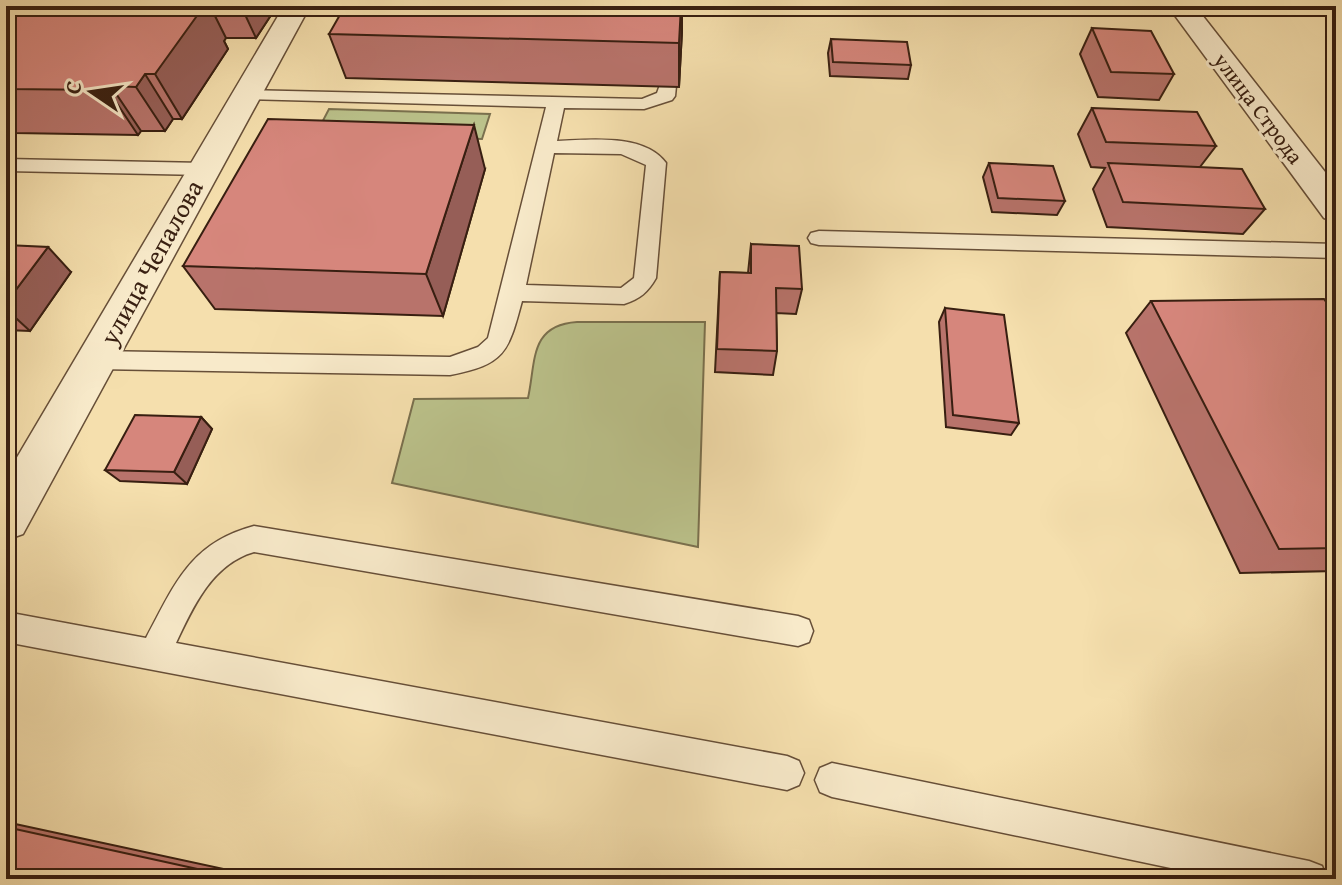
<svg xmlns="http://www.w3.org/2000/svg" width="1342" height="885" font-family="'Gentium Book Plus',serif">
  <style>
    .green { fill: #bbc28b; stroke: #7a704e; stroke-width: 2 }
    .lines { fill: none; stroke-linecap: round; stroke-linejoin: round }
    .lane-casing { stroke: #674f38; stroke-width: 3 }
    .street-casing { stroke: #674f38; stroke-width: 3 }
    .lane { fill: #f8eaca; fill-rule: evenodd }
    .street { fill: #f8eaca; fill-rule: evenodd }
    .wall { fill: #b8736b; stroke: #381f11; stroke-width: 2 }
    .shaded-wall { fill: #965e57; stroke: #381f11; stroke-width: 2 }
    .building { fill: #d6867c; stroke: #381f11; stroke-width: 2 }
    .labels { text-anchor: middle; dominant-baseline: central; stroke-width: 6; stroke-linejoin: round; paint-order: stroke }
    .far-street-label { font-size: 22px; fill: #381f11; stroke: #f8eaca }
    .street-label { font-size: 26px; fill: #381f11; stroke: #f8eaca }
  </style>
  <rect width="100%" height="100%" fill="#f5dfad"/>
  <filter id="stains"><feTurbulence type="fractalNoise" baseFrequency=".0025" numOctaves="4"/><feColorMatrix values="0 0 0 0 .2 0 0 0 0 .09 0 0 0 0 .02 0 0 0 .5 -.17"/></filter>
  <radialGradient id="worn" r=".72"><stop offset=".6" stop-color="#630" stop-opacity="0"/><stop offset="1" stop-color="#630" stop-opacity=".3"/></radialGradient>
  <path class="green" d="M 329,109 L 490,114 L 482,139 L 316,134 Z
    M 577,322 L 705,322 L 698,547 L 392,483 L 414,399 L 528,398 C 536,362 529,325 577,322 Z"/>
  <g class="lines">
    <defs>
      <path id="lane" d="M 667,81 L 676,86 L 675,96 L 672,100 L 644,109 L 564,108 L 557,141 C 589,140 644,133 666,163 L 656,278 C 648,292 640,299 624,304 L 522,301 C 508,353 505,364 450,375 L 97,369 L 88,367 L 85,360 L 88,353 L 97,351 L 450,357 L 478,347 L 488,338 L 546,107 L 247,99 L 238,94 L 241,90 L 642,99 L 657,93 L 661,82 ZM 554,153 L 621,154 L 646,165 L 634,278 L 621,288 L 526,285 Z
        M 6,159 L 204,163 L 214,169 L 204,175 L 6,171 Z
        M 819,231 L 1336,244 L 1336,258 L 819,245 L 811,243 L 808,238 L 811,233 Z
        M 254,526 L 798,616 L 809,620 L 813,631 L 809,642 L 798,646 L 254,552 C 212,564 193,607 176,643 L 787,756 L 799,761 L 804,773 L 799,785 L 787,790 L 6,642 L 6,612 L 146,638 C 175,584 190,543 254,526 Z
        M 832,763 L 1309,861 L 1322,866 L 1327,879 L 1223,879 L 832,797 L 820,792 L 815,780 L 820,768 Z"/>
      <path id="street" d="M 284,6 L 310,6 L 23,534 L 6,540 L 6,476 Z
        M 1168,6 L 1195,6 L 1336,186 L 1336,222 L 1324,218 Z"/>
    </defs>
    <use href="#lane" class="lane-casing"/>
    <use href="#street" class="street-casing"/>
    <use href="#lane" class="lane"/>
    <use href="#street" class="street"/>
  </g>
  <path class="wall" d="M 6,6 L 277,6 L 256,38 L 226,38 L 224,41 L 228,49 L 182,119 L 173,119 L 165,131 L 141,131 L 138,135 L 14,133 L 11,129 L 6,129 Z
    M 1074,6 L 1107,6 L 1106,7 Z
    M 1288,6 L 1336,6 L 1336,12 L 1293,12 Z
    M 1092,28 L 1174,74 L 1159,100 L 1098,97 L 1080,54 Z
    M 682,31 L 679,87 L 346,78 L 329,34 Z
    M 1336,37 L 1336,61 L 1327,49 Z
    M 831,39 L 911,65 L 908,79 L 830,76 L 828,53 Z
    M 1092,108 L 1216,146 L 1200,167 L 1265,209 L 1243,234 L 1107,227 L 1093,189 L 1105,168 L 1091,167 L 1078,134 Z
    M 989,163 L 1065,201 L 1057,215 L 992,212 L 983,177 Z
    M 485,169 L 443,316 L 215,309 L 183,266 Z
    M 751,244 L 802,289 L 796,314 L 776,313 L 777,351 L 773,375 L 715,372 L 720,272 L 748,273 Z
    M 6,245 L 71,272 L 30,331 L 6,330 Z
    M 1151,301 L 1336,316 L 1336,571 L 1240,573 L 1126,333 Z
    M 945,308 L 1019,423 L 1011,435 L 946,427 L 939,322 Z
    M 201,417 L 212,429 L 187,484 L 120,481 L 105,470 Z
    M 6,822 L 270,879 L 6,879 Z"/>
  <path class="shaded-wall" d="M 197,6 L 210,6 L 226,38 L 224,41 L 228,49 L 182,119 L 155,74 Z
    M 241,6 L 277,6 L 256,38 Z
    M 681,6 L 682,6 L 682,31 L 679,87 L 679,43 Z
    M 145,74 L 173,119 L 165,131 L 136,87 Z
    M 111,86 L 141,131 L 138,135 L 108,90 Z
    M 474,125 L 485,169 L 443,316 L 426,274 Z
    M 48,247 L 71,272 L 30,331 L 6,309 L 6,303 Z
    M 201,417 L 212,429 L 187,484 L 174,472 Z"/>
  <path class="building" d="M 22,6 L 204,6 L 155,74 L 145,74 L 136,87 L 111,86 L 108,90 L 6,89 L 6,22 Z
    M 345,6 L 681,6 L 679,43 L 329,34 Z
    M 1092,28 L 1151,31 L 1174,74 L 1111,72 Z
    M 831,39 L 907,42 L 911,65 L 833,62 Z
    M 1092,108 L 1197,112 L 1216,146 L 1106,142 Z
    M 268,119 L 474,125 L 426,274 L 183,266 Z
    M 989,163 L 1053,166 L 1065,201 L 998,198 Z
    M 1108,163 L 1242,169 L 1265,209 L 1123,202 Z
    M 751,244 L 799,246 L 802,289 L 776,288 L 777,351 L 717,349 L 720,272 L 751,273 Z
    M 6,245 L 48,247 L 6,303 Z
    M 1324,299 L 1336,316 L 1336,548 L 1279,549 L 1151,301 Z
    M 945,308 L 1004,315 L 1019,423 L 953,415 Z
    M 135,415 L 201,417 L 174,472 L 105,470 Z
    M 6,827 L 243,879 L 6,879 Z"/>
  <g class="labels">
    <g class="far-street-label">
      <text transform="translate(1259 108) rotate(53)">улица Строда</text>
    </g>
    <g class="street-label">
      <text transform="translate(151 262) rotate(-61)">улица Чепалова</text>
    </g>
  </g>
  <rect width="1342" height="885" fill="none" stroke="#f5dfad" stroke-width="32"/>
  <rect x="8" y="8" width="1326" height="869" fill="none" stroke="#381f11" stroke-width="4"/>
  <rect x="16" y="16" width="1310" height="853" fill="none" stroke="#381f11" stroke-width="2"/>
  <g transform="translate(92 92) rotate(283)" stroke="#f8eaca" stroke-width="6" paint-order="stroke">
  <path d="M0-6L14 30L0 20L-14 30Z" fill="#381f11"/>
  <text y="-12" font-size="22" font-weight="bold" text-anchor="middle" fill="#381f11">С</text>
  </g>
  <rect width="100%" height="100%" filter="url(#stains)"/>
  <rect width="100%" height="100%" fill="url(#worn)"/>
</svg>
